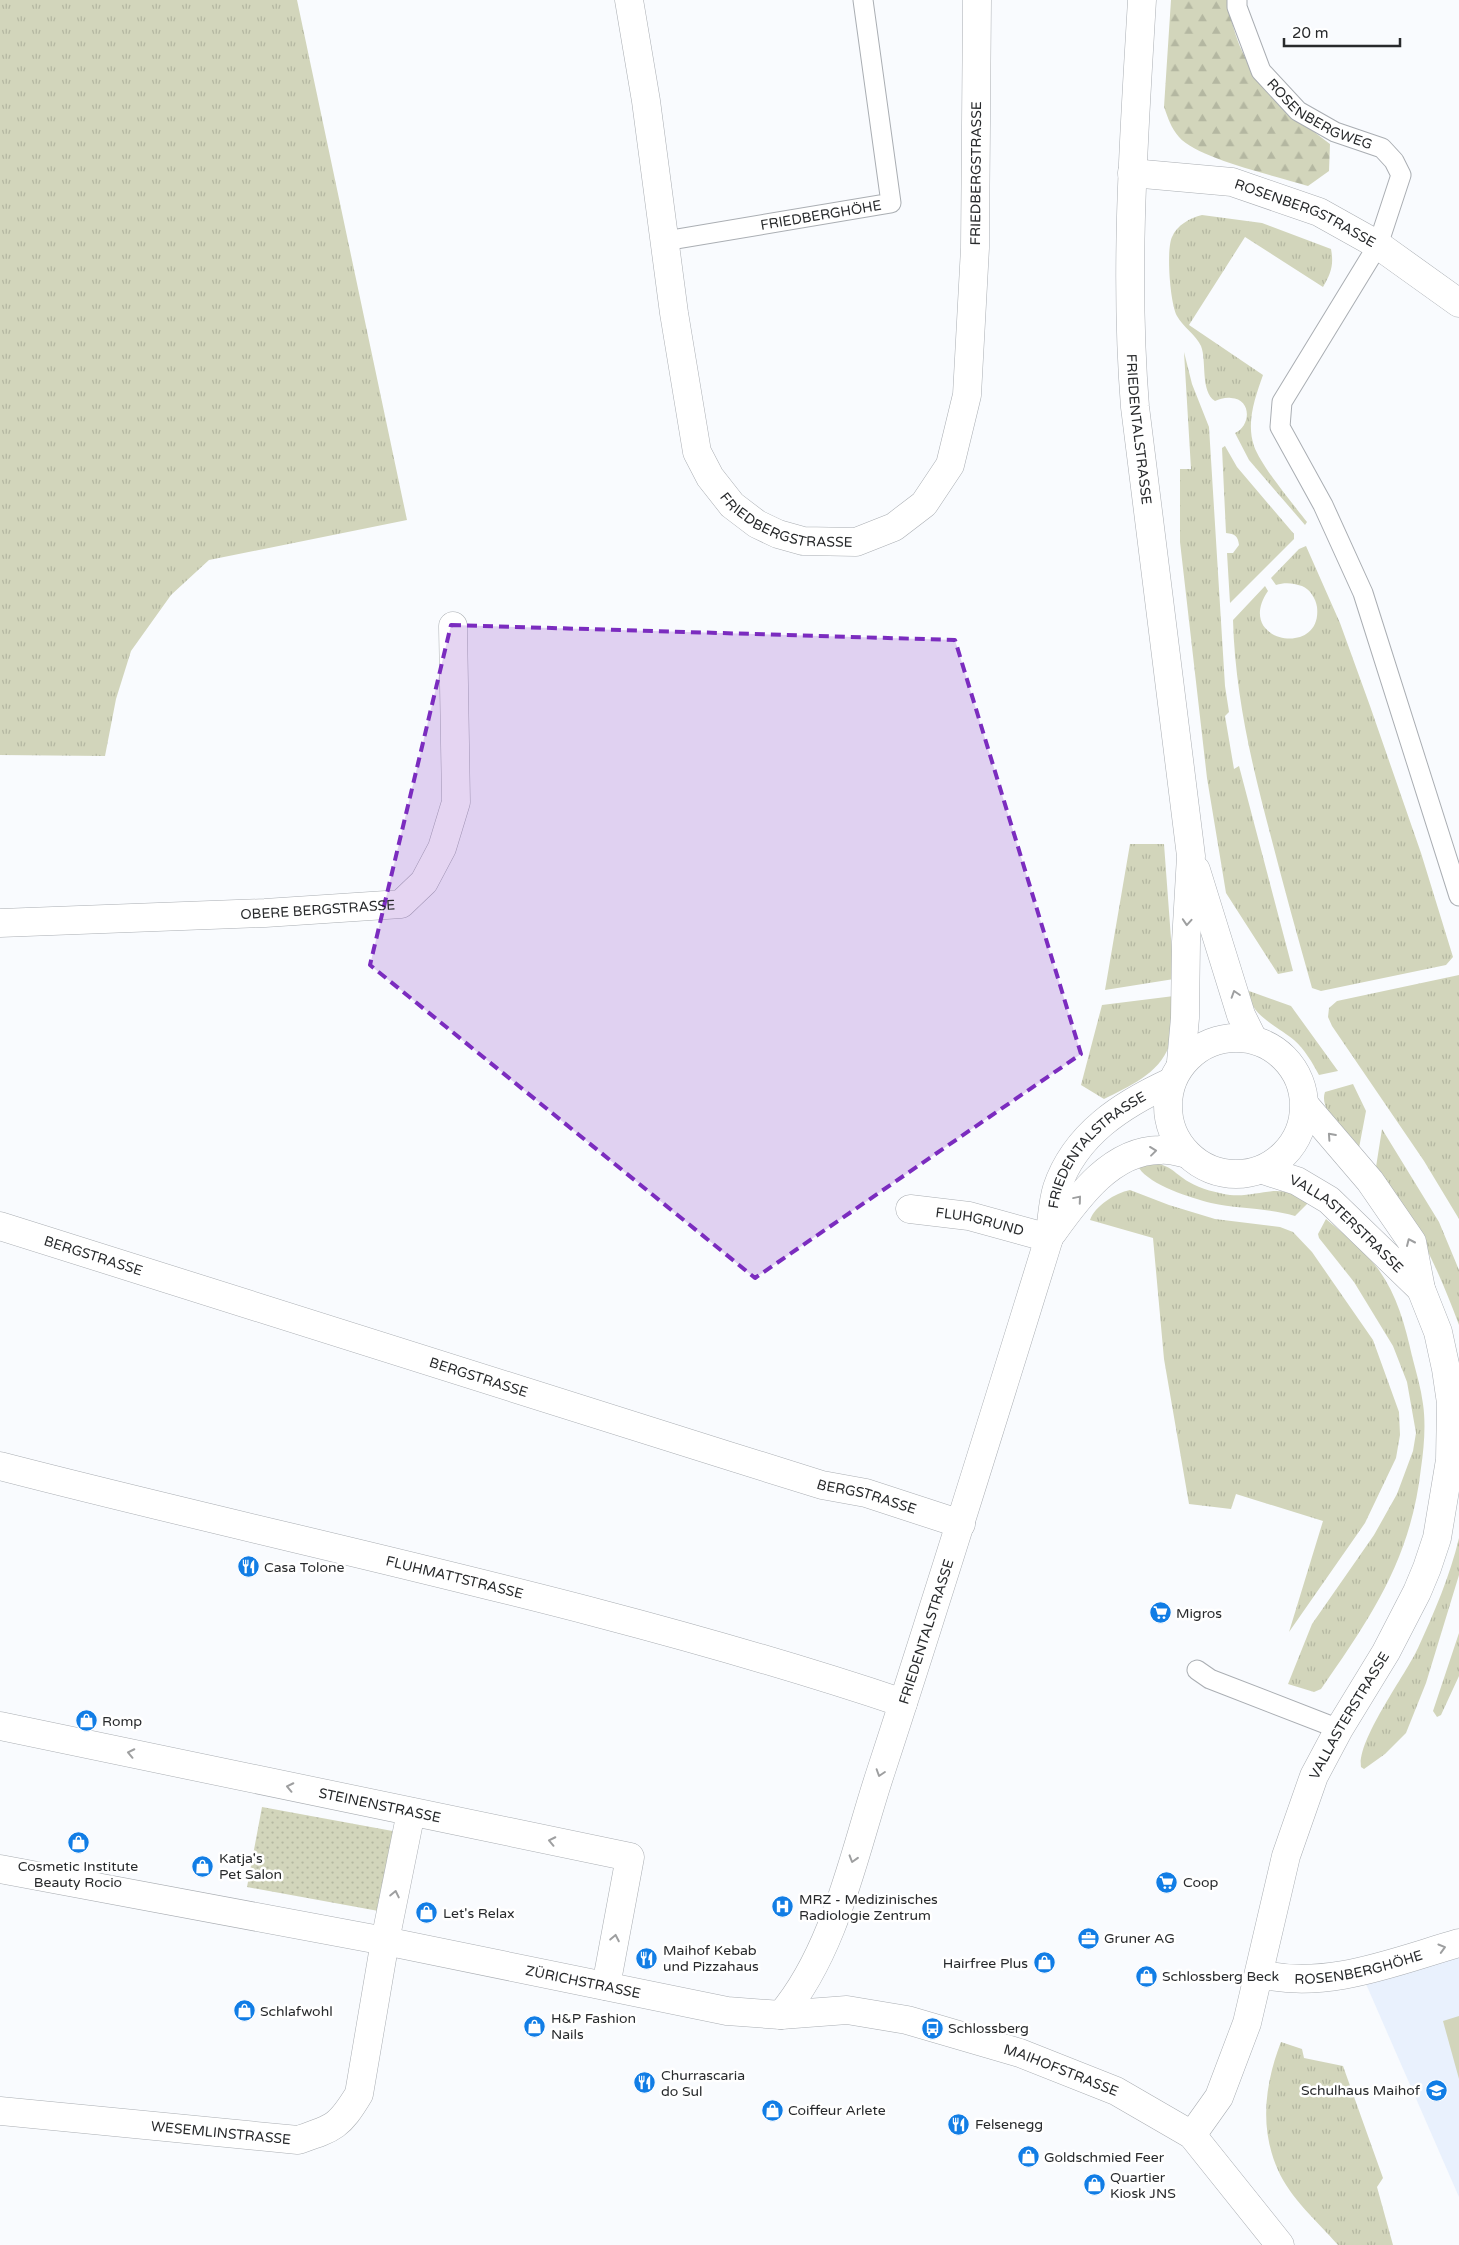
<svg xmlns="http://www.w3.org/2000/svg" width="1459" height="2245" font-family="'Varela Round',sans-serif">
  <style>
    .built { fill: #e9f1fd }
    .grass { fill: url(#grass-tufts) }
    .forest { fill: url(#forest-firs) }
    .park { fill: url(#park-dots) }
    .pitch { fill: #d2d5bb }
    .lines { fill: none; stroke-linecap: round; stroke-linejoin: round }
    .lane-casing { stroke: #aaaeb3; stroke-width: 21 }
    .street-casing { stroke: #aaaeb3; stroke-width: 29 }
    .secondary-casing { stroke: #aaaeb3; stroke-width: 29 }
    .primary-casing { stroke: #aaaeb3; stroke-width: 29 }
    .lane { stroke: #fff; stroke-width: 19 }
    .street { stroke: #fff; stroke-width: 28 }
    .secondary { stroke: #fff; stroke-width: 28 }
    .primary { stroke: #fff; stroke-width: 28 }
    .oneway { stroke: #9e9fa0 }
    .marked { fill: #7b2cbf; fill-opacity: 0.2; stroke: #7b2cbf; stroke-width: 4; stroke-dasharray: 10 6; stroke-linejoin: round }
    .labels { text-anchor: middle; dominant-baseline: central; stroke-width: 5; stroke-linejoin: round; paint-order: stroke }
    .street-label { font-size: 14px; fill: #282a2c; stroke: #fff }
    .poi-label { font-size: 14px; fill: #282a2c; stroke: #fff; text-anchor: start }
  </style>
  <defs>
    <pattern id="grass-tufts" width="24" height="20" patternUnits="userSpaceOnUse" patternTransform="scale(1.25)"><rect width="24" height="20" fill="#d2d5bb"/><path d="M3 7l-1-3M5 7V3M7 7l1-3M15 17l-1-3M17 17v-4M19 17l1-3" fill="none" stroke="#b4b7a1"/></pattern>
    <pattern id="forest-firs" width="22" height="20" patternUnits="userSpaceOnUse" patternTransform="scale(1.25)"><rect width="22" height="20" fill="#d2d5bb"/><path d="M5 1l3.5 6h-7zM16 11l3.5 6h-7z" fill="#b4b7a1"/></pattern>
    <pattern id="park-dots" width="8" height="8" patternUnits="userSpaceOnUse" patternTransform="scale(1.25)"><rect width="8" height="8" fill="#d2d5bb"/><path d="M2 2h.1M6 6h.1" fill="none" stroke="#b4b7a1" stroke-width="1.8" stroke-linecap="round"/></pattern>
  </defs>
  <rect width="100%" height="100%" fill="#f9fbfe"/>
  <path class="built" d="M 1459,1954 L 1459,2197 L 1366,1984 Z"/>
  <path class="grass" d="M 0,0 L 297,0 L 407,520 L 209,560 L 171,595 L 131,651 L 116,699 L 105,756 L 0,755 Z
    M 1202,215 L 1262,223 L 1331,249 C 1334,265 1331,273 1323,287 L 1245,237 L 1189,325 L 1263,375 C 1255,398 1246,422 1254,446 C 1261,466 1293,504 1307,522 L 1305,525 L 1249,460 L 1235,433 C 1251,426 1252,399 1231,398 C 1226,397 1220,399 1215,401 C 1200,391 1207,361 1201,346 C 1196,335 1183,327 1177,316 C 1170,303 1166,250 1172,237 C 1177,225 1190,218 1202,215 Z
    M 1184,352 L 1192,384 L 1209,427 L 1225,686 L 1229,712 L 1225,716 L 1234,769 L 1239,766 L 1293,971 L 1278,974 L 1226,893 L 1207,778 L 1180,542 L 1180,469 L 1191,469 Z
    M 1225,446 L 1237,467 L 1294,534 L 1294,539 L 1230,603 L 1227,553 L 1233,553 L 1239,545 C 1238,536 1235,534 1226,533 L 1222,448 Z
    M 1306,546 L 1340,623 L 1370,706 L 1421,853 L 1453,957 L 1446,965 L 1321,991 L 1312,988 C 1298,938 1284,888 1271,837 C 1252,766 1235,694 1233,620 L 1265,586 L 1268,591 C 1233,642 1323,659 1317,607 C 1316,599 1310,589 1302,586 C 1293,583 1285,582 1276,585 L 1271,578 L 1299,549 Z
    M 1130,844 L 1164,844 L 1174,979 L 1105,990 Z
    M 1459,975 L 1459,1219 L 1424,1161 L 1332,1026 L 1328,1017 L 1329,1008 L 1337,1001 Z
    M 1249,991 L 1291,1006 L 1338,1071 L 1319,1075 C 1312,1062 1305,1050 1294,1040 C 1279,1027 1247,1014 1249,991 Z
    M 1174,996 C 1173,1011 1174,1031 1169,1046 C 1159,1074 1128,1087 1104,1099 L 1081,1085 L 1102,1005 Z
    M 1353,1084 L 1366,1111 L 1359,1148 C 1348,1135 1318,1111 1325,1092 Z
    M 1382,1129 L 1439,1222 L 1459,1270 L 1459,1325 C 1438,1268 1413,1215 1376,1167 Z
    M 1148,1163 C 1170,1163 1172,1172 1189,1182 C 1201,1189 1217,1193 1230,1195 C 1260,1198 1280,1180 1308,1203 L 1295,1216 C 1268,1208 1239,1209 1211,1203 C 1191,1198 1150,1185 1139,1168 Z
    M 1130,1190 L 1169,1205 L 1215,1219 L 1280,1227 L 1293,1232 L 1312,1252 L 1373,1340 L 1399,1412 L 1400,1435 L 1396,1458 L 1365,1523 L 1289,1632 L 1323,1521 L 1236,1494 L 1231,1509 L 1189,1504 L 1164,1359 L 1153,1238 L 1090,1220 C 1095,1206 1115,1193 1130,1190 Z
    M 1326,1219 C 1340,1231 1356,1243 1368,1257 C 1394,1284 1404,1320 1412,1356 C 1416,1372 1421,1388 1423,1404 C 1426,1424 1424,1448 1421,1468 C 1411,1558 1372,1616 1321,1689 L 1314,1692 L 1288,1684 L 1312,1624 L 1374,1535 L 1397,1494 L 1413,1451 L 1416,1433 L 1407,1382 L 1393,1346 L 1354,1282 L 1319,1238 L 1318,1234 Z
    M 1459,1538 L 1459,1575 L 1426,1683 L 1406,1733 L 1385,1754 L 1364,1769 L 1361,1767 C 1357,1740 1405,1676 1418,1648 C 1434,1613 1450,1576 1459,1538 Z
    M 1459,1633 L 1459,1676 L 1441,1715 L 1437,1717 L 1433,1711 Z
    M 1281,2042 L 1302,2049 L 1304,2058 L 1343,2066 L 1383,2178 L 1377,2187 L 1393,2245 L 1338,2245 C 1318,2222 1290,2198 1278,2170 C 1259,2128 1265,2083 1281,2042 Z"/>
  <path class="forest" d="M 1171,0 L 1229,0 C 1234,68 1279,105 1330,144 L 1329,171 L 1308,186 C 1277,176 1198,159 1179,137 C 1171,128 1168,118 1164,107 Z"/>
  <path class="park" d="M 262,1807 L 398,1832 L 384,1912 L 247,1887 Z"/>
  <path class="pitch" d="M 1459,2016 L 1459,2079 L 1443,2021 Z"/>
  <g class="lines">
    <defs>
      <g id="lane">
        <path id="s1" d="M 1237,0 L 1237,7 L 1261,71 L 1298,111 L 1335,132 L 1382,148 L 1394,161 L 1401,175 L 1378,245 L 1282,402 L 1280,427 L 1323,505 L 1363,593 L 1459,896"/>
        <path id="s2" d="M 665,241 L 891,203 L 863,0"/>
        <path d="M 1197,1670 L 1210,1679 L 1339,1729"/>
      </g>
      <g id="street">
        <path id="s3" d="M 629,0 L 646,101 L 674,313 L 697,452 L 710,477 L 732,505 L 757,524 L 778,534 L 803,541 L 856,542 L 894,527 L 924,504 L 950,465 L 967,395 L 975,248 L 977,0"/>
        <path id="s4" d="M 1132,173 L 1232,182 L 1319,212 L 1378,245 L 1459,303"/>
        <path id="s5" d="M 0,923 L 265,913 L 401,904 L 424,882 L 442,848 L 456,802 L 453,626"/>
        <path id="s6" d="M 910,1209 L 969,1216 L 1049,1238"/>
        <path id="s7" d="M 0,1226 L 726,1455 L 822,1485 L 866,1493 L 961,1524"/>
        <path id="s8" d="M 0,1466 C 301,1544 608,1604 903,1703"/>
        <path id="s9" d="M 0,1726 L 630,1857 L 606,1986"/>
        <path id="s10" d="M 1259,1974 C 1328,1990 1393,1962 1459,1943"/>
        <path id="s11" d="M 0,2111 L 298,2140 C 334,2128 339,2127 359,2094 L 385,1941 L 411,1812"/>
      </g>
      <g id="secondary">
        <path id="s12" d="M 1142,0 C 1134,136 1124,271 1135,407 L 1191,856 L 1186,942 L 1185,1018 L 1181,1062"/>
        <path d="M 1196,870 L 1241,1015 L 1253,1039"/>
        <circle cx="1236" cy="1106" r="68"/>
        <path id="s13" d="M 1263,1170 L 1297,1181 L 1329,1200 L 1421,1289"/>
        <path d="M 1053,1232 C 1078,1197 1112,1150 1160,1150 C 1169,1149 1179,1152 1187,1154"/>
        <path id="s14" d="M 781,2015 C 836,1950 854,1852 881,1771 C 939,1594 994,1416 1049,1238 C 1052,1222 1052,1204 1057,1188 C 1075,1134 1123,1104 1171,1082"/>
        <path id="s15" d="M 1192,2135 L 1219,2097 L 1247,2023 L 1286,1856 L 1314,1776 L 1339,1729 L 1386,1652 L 1417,1592 L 1427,1568 L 1437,1538 L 1450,1460 L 1451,1403 L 1446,1369 L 1438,1332 L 1421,1289 L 1412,1242 L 1370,1181 L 1305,1105"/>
      </g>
      <g id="primary">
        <path id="s16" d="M 0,1869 L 385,1941 L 727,2011 L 781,2015 L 847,2010 L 907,2020 L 1020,2053 L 1116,2091 L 1192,2135 L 1280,2245"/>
      </g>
    </defs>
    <use href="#lane" class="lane-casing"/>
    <use href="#street" class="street-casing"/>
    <use href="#secondary" class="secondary-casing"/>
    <use href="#primary" class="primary-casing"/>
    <use href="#lane" class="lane"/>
    <use href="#street" class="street"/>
    <use href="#secondary" class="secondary"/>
    <use href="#primary" class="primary"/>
  </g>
  <defs><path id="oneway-chevron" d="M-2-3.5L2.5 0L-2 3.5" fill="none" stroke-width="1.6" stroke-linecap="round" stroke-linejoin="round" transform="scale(1.25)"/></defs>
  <g class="oneway">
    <use href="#oneway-chevron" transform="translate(1187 922) rotate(94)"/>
    <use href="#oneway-chevron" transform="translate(1235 994) rotate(-108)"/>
    <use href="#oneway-chevron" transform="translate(1331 1136) rotate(-132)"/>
    <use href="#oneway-chevron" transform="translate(1153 1151) rotate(-7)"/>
    <use href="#oneway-chevron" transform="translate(1078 1199) rotate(-50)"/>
    <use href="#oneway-chevron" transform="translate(1410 1242) rotate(-114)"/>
    <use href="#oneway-chevron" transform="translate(131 1753) rotate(-168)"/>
    <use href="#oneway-chevron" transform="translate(880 1773) rotate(108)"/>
    <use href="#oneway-chevron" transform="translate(290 1787) rotate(-168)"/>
    <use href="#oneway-chevron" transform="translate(552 1841) rotate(-168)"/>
    <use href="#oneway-chevron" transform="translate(853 1859) rotate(107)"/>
    <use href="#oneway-chevron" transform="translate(395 1894) rotate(-78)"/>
    <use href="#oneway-chevron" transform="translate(615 1938) rotate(-79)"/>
    <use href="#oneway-chevron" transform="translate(1442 1948) rotate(-16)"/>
  </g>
  <path class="marked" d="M 451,625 L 955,640 L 1081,1054 L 755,1278 L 370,965 Z"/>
  <defs>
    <symbol id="restaurant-disc" viewBox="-11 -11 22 22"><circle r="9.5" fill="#117de5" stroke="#fff"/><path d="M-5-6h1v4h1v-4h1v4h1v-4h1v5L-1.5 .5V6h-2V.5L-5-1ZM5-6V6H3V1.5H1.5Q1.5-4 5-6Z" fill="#fff"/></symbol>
    <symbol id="supermarket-disc" viewBox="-11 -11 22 22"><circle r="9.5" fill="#117de5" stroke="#fff"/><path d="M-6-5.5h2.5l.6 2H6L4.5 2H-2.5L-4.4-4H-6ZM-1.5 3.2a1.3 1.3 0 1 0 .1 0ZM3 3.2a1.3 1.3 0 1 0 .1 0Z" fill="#fff"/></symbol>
    <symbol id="shop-disc" viewBox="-11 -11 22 22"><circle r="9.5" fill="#117de5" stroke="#fff"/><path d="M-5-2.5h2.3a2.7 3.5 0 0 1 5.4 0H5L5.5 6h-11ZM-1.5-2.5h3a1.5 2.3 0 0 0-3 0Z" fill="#fff"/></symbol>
    <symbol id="hospital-disc" viewBox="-11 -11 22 22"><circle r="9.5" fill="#117de5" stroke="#fff"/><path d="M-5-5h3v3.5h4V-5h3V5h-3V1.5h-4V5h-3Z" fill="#fff"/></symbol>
    <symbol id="office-disc" viewBox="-11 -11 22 22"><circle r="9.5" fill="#117de5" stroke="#fff"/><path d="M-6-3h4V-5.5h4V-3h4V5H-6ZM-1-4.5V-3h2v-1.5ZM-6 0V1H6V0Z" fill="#fff"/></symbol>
    <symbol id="bus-disc" viewBox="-11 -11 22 22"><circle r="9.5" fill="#117de5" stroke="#fff"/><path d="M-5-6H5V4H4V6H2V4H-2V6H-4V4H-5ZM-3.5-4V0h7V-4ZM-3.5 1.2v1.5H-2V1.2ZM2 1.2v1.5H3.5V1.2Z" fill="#fff"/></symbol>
    <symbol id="school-disc" viewBox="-11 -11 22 22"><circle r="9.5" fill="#117de5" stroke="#fff"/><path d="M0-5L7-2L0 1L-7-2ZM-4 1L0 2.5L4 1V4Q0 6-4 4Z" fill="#fff"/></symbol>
  </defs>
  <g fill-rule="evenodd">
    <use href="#restaurant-disc" x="236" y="1554" width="25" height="25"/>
    <use href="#supermarket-disc" x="1148" y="1600" width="25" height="25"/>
    <use href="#shop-disc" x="74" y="1708" width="25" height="25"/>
    <use href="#shop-disc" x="66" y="1830" width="25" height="25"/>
    <use href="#shop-disc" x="190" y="1854" width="25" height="25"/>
    <use href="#supermarket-disc" x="1154" y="1870" width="25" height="25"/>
    <use href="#hospital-disc" x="770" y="1894" width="25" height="25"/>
    <use href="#shop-disc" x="414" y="1900" width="25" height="25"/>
    <use href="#office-disc" x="1076" y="1926" width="25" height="25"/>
    <use href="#restaurant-disc" x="634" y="1946" width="25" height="25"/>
    <use href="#shop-disc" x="1032" y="1950" width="25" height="25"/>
    <use href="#shop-disc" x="1134" y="1964" width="25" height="25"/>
    <use href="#shop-disc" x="232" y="1998" width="25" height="25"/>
    <use href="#shop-disc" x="522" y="2014" width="25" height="25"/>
    <use href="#bus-disc" x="920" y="2016" width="25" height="25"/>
    <use href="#restaurant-disc" x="632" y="2070" width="25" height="25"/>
    <use href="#school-disc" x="1424" y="2078" width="25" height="25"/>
    <use href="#shop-disc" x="760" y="2098" width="25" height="25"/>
    <use href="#restaurant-disc" x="946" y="2112" width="25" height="25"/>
    <use href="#shop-disc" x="1016" y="2144" width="25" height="25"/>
    <use href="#shop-disc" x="1082" y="2172" width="25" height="25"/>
  </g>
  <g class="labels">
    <g class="street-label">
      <text stroke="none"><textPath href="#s1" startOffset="150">ROSENBERGWEG</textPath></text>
      <text stroke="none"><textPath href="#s3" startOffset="1074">FRIEDBERGSTRASSE</textPath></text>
      <text stroke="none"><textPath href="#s2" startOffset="158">FRIEDBERGHÖHE</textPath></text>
      <text stroke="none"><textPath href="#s4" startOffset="180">ROSENBERGSTRASSE</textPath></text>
      <text stroke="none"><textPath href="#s12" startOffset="430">FRIEDENTALSTRASSE</textPath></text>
      <text stroke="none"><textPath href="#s3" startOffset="579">FRIEDBERGSTRASSE</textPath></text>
      <text stroke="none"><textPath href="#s5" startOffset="318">OBERE BERGSTRASSE</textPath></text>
      <text stroke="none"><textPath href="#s14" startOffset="930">FRIEDENTALSTRASSE</textPath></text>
      <text stroke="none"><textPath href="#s6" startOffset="71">FLUHGRUND</textPath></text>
      <text stroke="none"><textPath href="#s13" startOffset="101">VALLASTERSTRASSE</textPath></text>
      <text stroke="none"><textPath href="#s7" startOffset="98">BERGSTRASSE</textPath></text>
      <text stroke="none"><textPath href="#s7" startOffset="502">BERGSTRASSE</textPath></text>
      <text stroke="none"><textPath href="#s7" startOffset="908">BERGSTRASSE</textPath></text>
      <text stroke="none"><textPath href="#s8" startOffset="468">FLUHMATTSTRASSE</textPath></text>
      <text stroke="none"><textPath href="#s14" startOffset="412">FRIEDENTALSTRASSE</textPath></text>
      <text stroke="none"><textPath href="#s15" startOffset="452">VALLASTERSTRASSE</textPath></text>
      <text stroke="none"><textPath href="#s9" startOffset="388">STEINENSTRASSE</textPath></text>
      <text stroke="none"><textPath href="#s10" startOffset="101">ROSENBERGHÖHE</textPath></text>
      <text stroke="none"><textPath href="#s16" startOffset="594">ZÜRICHSTRASSE</textPath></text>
      <text stroke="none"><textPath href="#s16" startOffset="1084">MAIHOFSTRASSE</textPath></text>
      <text stroke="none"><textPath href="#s11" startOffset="222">WESEMLINSTRASSE</textPath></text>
    </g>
    <g class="poi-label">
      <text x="264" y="1567">Casa Tolone</text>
      <text x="1176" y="1613">Migros</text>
      <text x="102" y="1721">Romp</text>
      <text x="219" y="1858">Katja's<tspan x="219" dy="16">Pet Salon</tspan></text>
      <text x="78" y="1866" text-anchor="middle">Cosmetic Institute<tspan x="78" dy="16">Beauty Rocio</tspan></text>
      <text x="1183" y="1882">Coop</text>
      <text x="799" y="1899">MRZ - Medizinisches<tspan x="799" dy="16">Radiologie Zentrum</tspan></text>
      <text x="443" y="1913">Let's Relax</text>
      <text x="1104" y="1938">Gruner AG</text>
      <text x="663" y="1950">Maihof Kebab<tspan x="663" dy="16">und Pizzahaus</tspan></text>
      <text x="1028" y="1963" text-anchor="end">Hairfree Plus</text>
      <text x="1162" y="1976">Schlossberg Beck</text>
      <text x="260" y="2011">Schlafwohl</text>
      <text x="551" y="2018">H&amp;P Fashion<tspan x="551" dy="16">Nails</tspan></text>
      <text x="948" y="2028">Schlossberg</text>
      <text x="661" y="2075">Churrascaria<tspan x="661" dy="16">do Sul</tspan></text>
      <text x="1420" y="2090" text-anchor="end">Schulhaus Maihof</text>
      <text x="788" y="2110">Coiffeur Arlete</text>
      <text x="975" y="2124">Felsenegg</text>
      <text x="1044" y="2157">Goldschmied Feer</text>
      <text x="1110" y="2177">Quartier<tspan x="1110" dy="16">Kiosk JNS</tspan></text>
    </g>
  </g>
  <path d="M1284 38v8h116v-8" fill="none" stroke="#282a2c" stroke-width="2.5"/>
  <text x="1292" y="38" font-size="15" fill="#282a2c" stroke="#ffffff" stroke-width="4" paint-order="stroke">20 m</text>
</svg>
